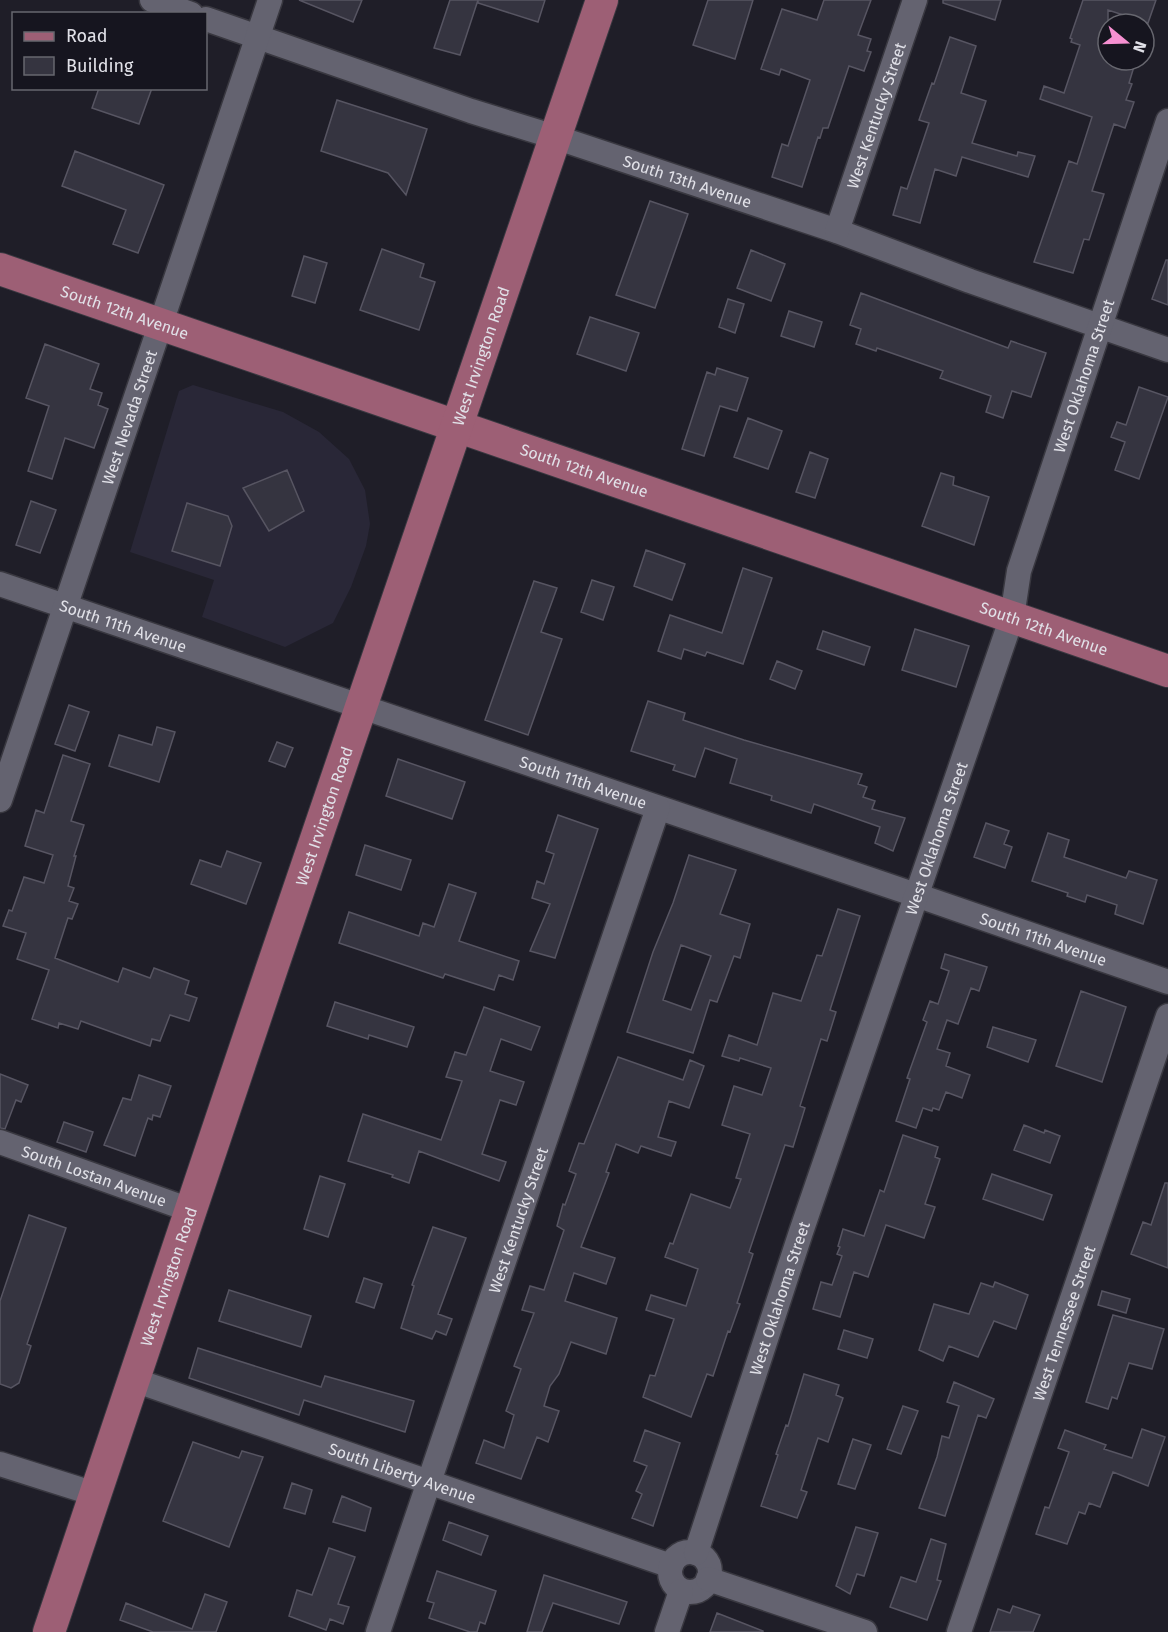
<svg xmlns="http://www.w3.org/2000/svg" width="1168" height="1632" font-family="'Fira Sans',sans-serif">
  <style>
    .built { fill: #292737 }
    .building { fill: #353440; stroke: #575562; stroke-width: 1.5; fill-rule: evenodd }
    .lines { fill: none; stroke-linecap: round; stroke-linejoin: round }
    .minor-casing { stroke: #393840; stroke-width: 27 }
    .major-casing { stroke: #393840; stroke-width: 34 }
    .minor { stroke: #646370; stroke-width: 24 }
    .major { stroke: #9d5f75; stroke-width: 32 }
    .labels { text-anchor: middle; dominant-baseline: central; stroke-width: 6; stroke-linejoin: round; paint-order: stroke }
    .street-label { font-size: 16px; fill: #e1e1e8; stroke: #16151f }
  </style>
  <rect width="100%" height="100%" fill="#1f1e28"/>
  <path class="built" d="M 193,385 L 283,412 L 319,432 L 349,459 L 365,490 L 370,524 L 366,546 L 351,587 L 333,623 L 285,647 L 202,617 L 214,580 L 130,552 L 179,391 Z"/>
  <path class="building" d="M 299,0 L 362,0 L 353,22 Z
    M 450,0 L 545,0 L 538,22 L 478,3 L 478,0 L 460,55 L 434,48 Z
    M 708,0 L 753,0 L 735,59 L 693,45 Z
    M 824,0 L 871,0 L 858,35 L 871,39 L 867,51 L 871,52 L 864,71 L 849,66 L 828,128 L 823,128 L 820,138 L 818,137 L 802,187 L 772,177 L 782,144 L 788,146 L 810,80 L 781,69 L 779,75 L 761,69 L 782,9 L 817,20 Z
    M 943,0 L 1001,0 L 995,20 L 943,3 Z
    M 1083,0 L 1156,0 L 1148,23 L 1108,10 L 1108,60 L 1136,60 L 1129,83 L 1132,84 L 1126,100 L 1134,102 L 1125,128 L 1114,124 L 1092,191 L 1104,194 L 1089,240 L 1084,239 L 1073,273 L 1034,262 L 1069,161 L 1077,164 L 1092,117 L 1040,99 L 1044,86 L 1064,93 L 1080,45 L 1071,42 L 1072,39 L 1070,38 Z
    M 950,37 L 976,46 L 961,93 L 986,101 L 972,143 L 1017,156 L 1018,152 L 1035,156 L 1028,177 L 962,157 L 956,176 L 935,169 L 920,223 L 893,215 L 901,187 L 907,189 L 929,123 L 919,120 L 932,83 L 934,84 Z
    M 99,88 L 152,88 L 139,124 L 92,108 Z
    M 337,100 L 427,129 L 406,195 L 388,173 L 321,151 Z
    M 75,151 L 164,185 L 138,253 L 113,244 L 126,210 L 62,186 Z
    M 650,201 L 688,214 L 655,308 L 616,295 Z
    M 382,249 L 424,264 L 420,277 L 435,282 L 419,330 L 360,310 Z
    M 751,250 L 785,264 L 771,301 L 737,288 Z
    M 304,256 L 327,263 L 315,303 L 292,296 Z
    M 1166,260 L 1168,260 L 1168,305 L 1152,299 Z
    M 861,293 L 1008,348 L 1011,341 L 1046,353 L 1031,397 L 1012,391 L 1003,418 L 986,412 L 991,396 L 940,378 L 943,371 L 877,348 L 876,351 L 856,344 L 861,329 L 850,325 Z
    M 728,299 L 744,304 L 735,333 L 719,327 Z
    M 789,311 L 822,322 L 814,347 L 781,336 Z
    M 590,317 L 639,333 L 626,371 L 577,354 Z
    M 45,344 L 99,364 L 90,389 L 102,393 L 98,405 L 108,409 L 94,448 L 65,438 L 52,479 L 28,471 L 49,406 L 26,398 Z
    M 717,368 L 748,378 L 737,411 L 720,406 L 704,456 L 682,449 L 707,372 L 715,375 Z
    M 1139,387 L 1168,397 L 1139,479 L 1115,470 L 1125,442 L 1111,437 L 1117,422 L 1126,425 Z
    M 748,418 L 782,431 L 768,469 L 734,457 Z
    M 810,452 L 828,459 L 815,498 L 796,492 Z
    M 287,470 L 304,511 L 269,531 L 243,488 Z
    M 941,473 L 954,477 L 953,485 L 989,497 L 974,545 L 922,526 Z
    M 31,501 L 56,510 L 40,553 L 16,545 Z
    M 187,503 L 228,516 L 232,526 L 220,566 L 172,551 Z
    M 646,550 L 685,564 L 672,600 L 634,586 Z
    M 743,568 L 772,578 L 743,664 L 707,652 L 705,656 L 684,649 L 681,659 L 658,651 L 670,615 L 722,633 Z
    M 592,580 L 614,587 L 603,620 L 581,612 Z
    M 534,581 L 557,588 L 541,632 L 562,639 L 528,735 L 485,720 Z
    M 915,629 L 969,646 L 956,687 L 902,670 Z
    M 823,631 L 870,647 L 864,665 L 817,649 Z
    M 777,661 L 802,671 L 795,689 L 770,679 Z
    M 648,701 L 685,713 L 683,720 L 744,740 L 862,774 L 858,784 L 867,787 L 863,797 L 875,801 L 872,809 L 905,818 L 893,851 L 875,843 L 880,827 L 814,804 L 811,813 L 771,800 L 772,796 L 730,783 L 737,759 L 705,748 L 695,777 L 673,770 L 675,765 L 631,751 Z
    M 69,705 L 89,712 L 75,751 L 55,744 Z
    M 157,727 L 175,732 L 159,782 L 109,766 L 119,735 L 152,745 Z
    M 277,742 L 293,748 L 285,767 L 269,761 Z
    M 63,755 L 90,764 L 71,821 L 84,825 L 74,856 L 76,856 L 68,886 L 74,888 L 69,901 L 78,904 L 72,919 L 68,918 L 55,958 L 118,982 L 123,968 L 150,978 L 154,968 L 189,981 L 185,994 L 197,998 L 189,1021 L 170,1015 L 160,1041 L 152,1039 L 150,1046 L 81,1021 L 78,1029 L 59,1023 L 58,1028 L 32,1019 L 49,970 L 17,959 L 26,933 L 3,926 L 9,910 L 12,911 L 24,877 L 44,883 L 53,855 L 25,846 L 36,810 L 44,813 Z
    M 398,759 L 465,782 L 452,819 L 386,796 Z
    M 558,815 L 598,829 L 555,958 L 530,951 L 550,904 L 532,898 L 537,881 L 544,884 L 554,854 L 546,851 Z
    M 986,823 L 1009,831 L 1004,844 L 1012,847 L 1005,868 L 974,857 Z
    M 1048,833 L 1069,840 L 1064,857 L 1126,878 L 1129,871 L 1157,880 L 1143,924 L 1115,914 L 1117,905 L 1087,895 L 1085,902 L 1067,896 L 1068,893 L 1032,881 Z
    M 365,845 L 411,860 L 401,890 L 356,875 Z
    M 227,851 L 261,863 L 246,904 L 191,884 L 200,860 L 221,867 Z
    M 689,855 L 736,870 L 720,914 L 750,924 L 740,958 L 734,956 L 717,1002 L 710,1000 L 693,1053 L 627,1032 L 653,952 L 673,903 ZM 681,945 L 711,956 L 691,1010 L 663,1000 Z
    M 449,884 L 476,893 L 459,941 L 519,961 L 513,980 L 499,975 L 494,990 L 445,974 L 443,978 L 339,943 L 349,912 L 419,936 L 423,923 L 434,927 Z
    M 838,909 L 860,916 L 830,1010 L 836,1012 L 827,1041 L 821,1039 L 800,1106 L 805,1108 L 793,1147 L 785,1145 L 749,1252 L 753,1254 L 737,1303 L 740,1304 L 730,1332 L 728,1331 L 713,1376 L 707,1374 L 691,1417 L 643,1397 L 650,1375 L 655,1376 L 674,1319 L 646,1310 L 651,1295 L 686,1306 L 698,1269 L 665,1257 L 670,1243 L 673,1244 L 691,1194 L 730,1208 L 741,1179 L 736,1178 L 750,1134 L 722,1125 L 734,1086 L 762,1095 L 771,1068 L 740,1058 L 739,1061 L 722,1056 L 729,1035 L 757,1045 L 773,993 L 801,1001 L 817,955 L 822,956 Z
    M 945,954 L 987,967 L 979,991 L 971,988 L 958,1024 L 947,1020 L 937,1049 L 950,1053 L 946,1066 L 970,1075 L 962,1098 L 946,1092 L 939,1110 L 933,1108 L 932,1111 L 923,1108 L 916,1128 L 896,1121 L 910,1079 L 907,1078 L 927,1022 L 923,1020 L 930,1001 L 938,1004 L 949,971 L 941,968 Z
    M 1081,991 L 1126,1007 L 1102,1082 L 1056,1066 Z
    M 335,1002 L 414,1027 L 407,1047 L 369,1035 L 368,1039 L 327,1026 Z
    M 484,1007 L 540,1027 L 531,1050 L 501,1039 L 490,1071 L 524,1082 L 516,1105 L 500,1100 L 482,1154 L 506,1162 L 499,1181 L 419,1151 L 409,1183 L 392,1177 L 393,1175 L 348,1161 L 363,1114 L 441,1140 L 462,1081 L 446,1077 L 455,1052 L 466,1055 Z
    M 993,1027 L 1036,1040 L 1028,1062 L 987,1047 Z
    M 618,1057 L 683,1080 L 690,1060 L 704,1066 L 689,1108 L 669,1101 L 658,1137 L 676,1142 L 671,1156 L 641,1146 L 638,1153 L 616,1144 L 606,1172 L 609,1173 L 581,1247 L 615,1258 L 606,1284 L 574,1273 L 565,1301 L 617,1318 L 606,1354 L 571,1342 L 559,1374 L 550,1386 L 544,1406 L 559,1411 L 548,1442 L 537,1437 L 521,1479 L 476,1463 L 484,1440 L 504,1448 L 514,1415 L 506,1411 L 521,1369 L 514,1366 L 534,1313 L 522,1310 L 530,1286 L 544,1290 L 564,1230 L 557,1226 L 563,1204 L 565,1205 L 576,1174 L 569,1171 L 579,1143 L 584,1144 Z
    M 0,1074 L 28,1085 L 21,1102 L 16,1100 L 5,1129 L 0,1128 Z
    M 139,1075 L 171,1086 L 160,1117 L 153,1115 L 152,1120 L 148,1118 L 135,1156 L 104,1145 L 123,1098 L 131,1100 Z
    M 64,1122 L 93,1132 L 86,1152 L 57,1142 Z
    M 1024,1125 L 1044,1133 L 1045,1130 L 1060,1136 L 1050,1163 L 1014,1150 Z
    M 903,1135 L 938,1147 L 935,1157 L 940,1159 L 925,1204 L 935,1207 L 924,1238 L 886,1225 L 868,1277 L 854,1272 L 840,1317 L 813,1309 L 821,1282 L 832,1285 L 842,1256 L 837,1254 L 840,1247 L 838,1246 L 843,1229 L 864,1236 L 880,1190 L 884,1192 Z
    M 992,1174 L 1052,1195 L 1043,1220 L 983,1199 Z
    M 320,1176 L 345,1184 L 328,1237 L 304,1229 Z
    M 1165,1183 L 1168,1183 L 1168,1268 L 1131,1254 L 1143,1222 L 1151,1225 Z
    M 29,1215 L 66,1228 L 27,1344 L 31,1346 L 19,1383 L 11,1388 L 0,1384 L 0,1301 Z
    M 433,1227 L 466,1238 L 438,1314 L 452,1319 L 446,1335 L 436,1331 L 432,1339 L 401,1328 L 414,1286 L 412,1285 Z
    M 364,1278 L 382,1284 L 374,1308 L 356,1302 Z
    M 995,1282 L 1028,1295 L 1016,1329 L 994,1321 L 978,1357 L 949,1346 L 943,1361 L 919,1350 L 934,1304 L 969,1314 L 981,1283 L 993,1287 Z
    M 229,1290 L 311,1316 L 301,1347 L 219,1321 Z
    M 1102,1291 L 1130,1299 L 1126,1313 L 1098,1305 Z
    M 1113,1315 L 1164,1329 L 1152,1369 L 1129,1363 L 1117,1399 L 1112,1397 L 1108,1409 L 1086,1402 Z
    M 844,1330 L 873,1339 L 867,1358 L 838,1349 Z
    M 198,1348 L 321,1387 L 325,1376 L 414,1401 L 405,1432 L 304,1400 L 299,1415 L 189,1378 Z
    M 804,1374 L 839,1385 L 836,1395 L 843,1398 L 828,1442 L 818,1438 L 801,1490 L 807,1492 L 797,1518 L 761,1506 L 778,1455 L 776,1454 L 786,1425 L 788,1426 Z
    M 954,1382 L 994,1399 L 986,1418 L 978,1415 L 945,1516 L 919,1508 L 937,1457 L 942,1436 L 949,1438 L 959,1406 L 947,1402 Z
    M 903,1406 L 918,1411 L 901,1454 L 887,1449 Z
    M 1142,1429 L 1165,1437 L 1148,1486 L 1113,1472 L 1100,1507 L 1089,1503 L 1085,1514 L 1079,1512 L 1067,1544 L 1036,1534 L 1045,1507 L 1049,1508 L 1069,1452 L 1058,1448 L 1065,1430 L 1106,1445 L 1104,1449 L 1132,1458 Z
    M 645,1430 L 680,1443 L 653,1526 L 632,1518 L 642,1494 L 636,1491 L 647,1466 L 634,1461 Z
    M 853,1439 L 871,1445 L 855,1489 L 838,1484 Z
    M 193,1442 L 239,1458 L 242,1451 L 263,1457 L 229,1547 L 163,1521 Z
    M 292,1483 L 312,1490 L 305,1514 L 284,1508 Z
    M 342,1496 L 371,1508 L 365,1531 L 333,1522 Z
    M 449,1522 L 488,1536 L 481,1555 L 443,1540 Z
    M 856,1527 L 878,1533 L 864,1576 L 857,1574 L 850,1594 L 836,1586 Z
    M 931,1539 L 946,1544 L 937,1580 L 941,1581 L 927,1620 L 890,1607 L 901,1577 L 916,1582 Z
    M 329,1548 L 355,1557 L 338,1604 L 349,1607 L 343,1624 L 330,1619 L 326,1630 L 289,1616 L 297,1590 L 312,1595 Z
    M 437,1571 L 496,1591 L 485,1624 L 480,1622 L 477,1632 L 470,1632 L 429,1618 L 434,1603 L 427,1601 Z
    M 544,1575 L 627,1602 L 619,1624 L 553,1603 L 542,1632 L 527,1632 Z
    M 205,1594 L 227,1602 L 216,1632 L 153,1632 L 120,1620 L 126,1603 L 192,1629 Z
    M 1013,1606 L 1040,1615 L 1033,1632 L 990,1632 L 998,1609 L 1010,1613 Z
    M 717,1613 L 763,1631 L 763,1632 L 710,1632 Z"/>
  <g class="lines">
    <defs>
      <g id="minor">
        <path d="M 152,0 L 191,14"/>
        <path id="s1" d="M 206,19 L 471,111 L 555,137 L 837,231 L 970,281 L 1168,350"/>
        <path id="s2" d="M 837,231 L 915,0"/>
        <path id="s3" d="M 0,584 L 916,895 L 1168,982"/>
        <path id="s4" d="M 0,800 L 270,0"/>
        <path id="s5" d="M 0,1142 L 190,1210"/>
        <path id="s6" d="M 134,1380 L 671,1566"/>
        <path d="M 0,1464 L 95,1494"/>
        <circle cx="690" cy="1572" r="20"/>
        <path id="s7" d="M 696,1553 L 801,1232 L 1012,617 L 1019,571 L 1168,121"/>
        <path d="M 708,1579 L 865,1632"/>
        <path id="s8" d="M 378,1632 L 658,808"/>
        <path d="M 667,1632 L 681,1591"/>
        <path id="s9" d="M 959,1632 L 1168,1016"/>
      </g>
      <g id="major">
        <path id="s10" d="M 0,269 L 1168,671"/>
        <path id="s11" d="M 49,1632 L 272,968 L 602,0"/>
      </g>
    </defs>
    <use href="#minor" class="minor-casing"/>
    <use href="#major" class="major-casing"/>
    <use href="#minor" class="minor"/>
    <use href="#major" class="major"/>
  </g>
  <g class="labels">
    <g class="street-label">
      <text stroke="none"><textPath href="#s2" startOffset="122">West Kentucky Street</textPath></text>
      <text stroke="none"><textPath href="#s1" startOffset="508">South 13th Avenue</textPath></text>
      <text stroke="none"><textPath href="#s10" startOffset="132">South 12th Avenue</textPath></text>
      <text stroke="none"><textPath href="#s11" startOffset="1347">West Irvington Road</textPath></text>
      <text stroke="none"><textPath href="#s7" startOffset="1240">West Oklahoma Street</textPath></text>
      <text stroke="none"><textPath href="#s4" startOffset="404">West Nevada Street</textPath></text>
      <text stroke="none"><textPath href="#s10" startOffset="618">South 12th Avenue</textPath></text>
      <text stroke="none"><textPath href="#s3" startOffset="130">South 11th Avenue</textPath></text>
      <text stroke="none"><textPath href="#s10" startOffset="1104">South 12th Avenue</textPath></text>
      <text stroke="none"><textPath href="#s3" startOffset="616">South 11th Avenue</textPath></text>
      <text stroke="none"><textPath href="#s11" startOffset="861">West Irvington Road</textPath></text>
      <text stroke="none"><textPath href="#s7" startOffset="754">West Oklahoma Street</textPath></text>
      <text stroke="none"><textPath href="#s3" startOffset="1102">South 11th Avenue</textPath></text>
      <text stroke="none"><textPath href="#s5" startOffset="100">South Lostan Avenue</textPath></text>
      <text stroke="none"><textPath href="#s8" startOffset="435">West Kentucky Street</textPath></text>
      <text stroke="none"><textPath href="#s11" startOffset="375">West Irvington Road</textPath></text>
      <text stroke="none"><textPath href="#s7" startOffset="268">West Oklahoma Street</textPath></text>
      <text stroke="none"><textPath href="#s9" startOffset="326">West Tennessee Street</textPath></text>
      <text stroke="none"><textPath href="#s6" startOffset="284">South Liberty Avenue</textPath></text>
    </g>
  </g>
  <rect x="12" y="12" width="195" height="78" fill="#16151f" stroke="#67676f" stroke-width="1.5"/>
  <rect x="24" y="32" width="30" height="9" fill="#9d5f75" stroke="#67676f" stroke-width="1.5"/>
  <text x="66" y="42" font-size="18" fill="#e1e1e8">Road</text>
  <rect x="24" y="57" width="30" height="18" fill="#353440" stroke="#67676f" stroke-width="1.5"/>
  <text x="66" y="72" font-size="18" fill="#e1e1e8">Building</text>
  <g transform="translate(1126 42) rotate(109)"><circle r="28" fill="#16151f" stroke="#67676f" stroke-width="1.5"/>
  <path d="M0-4.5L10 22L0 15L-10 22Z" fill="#f690d1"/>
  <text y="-9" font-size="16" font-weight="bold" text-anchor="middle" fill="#e1e1e8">N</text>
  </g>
</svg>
